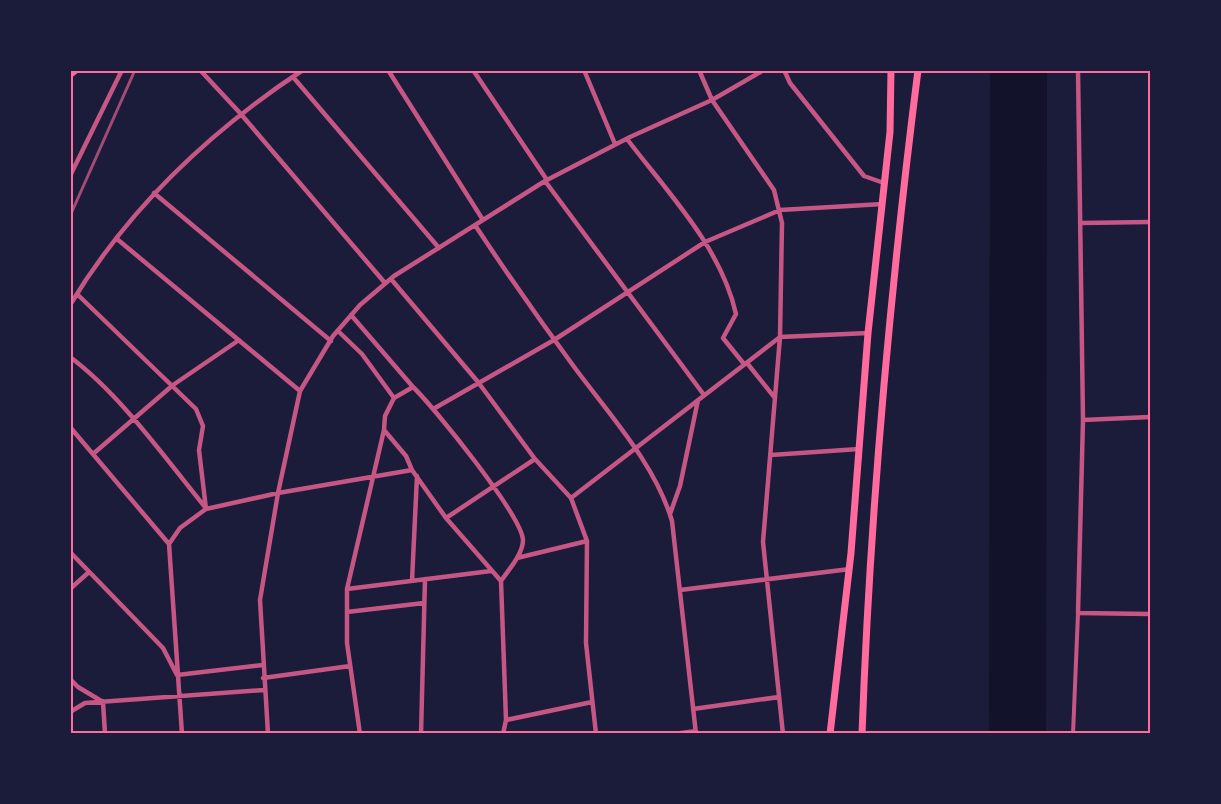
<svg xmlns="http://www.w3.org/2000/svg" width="1221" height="804" font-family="'Varela Round',sans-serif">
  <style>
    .water { fill: #12122b }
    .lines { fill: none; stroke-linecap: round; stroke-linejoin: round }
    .pedestrian { stroke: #c65784; stroke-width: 4 }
    .minor { stroke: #c65784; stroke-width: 4.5 }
    .secondary { stroke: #ff6b9d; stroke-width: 7 }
    .primary { stroke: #ff6b9d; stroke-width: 8 }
    .rail { stroke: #a44b75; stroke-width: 3 }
    .neatline { fill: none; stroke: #ff6b9d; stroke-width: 2 }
  </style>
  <rect width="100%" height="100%" fill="#1b1b3a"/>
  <path class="water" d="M 990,71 L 1047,71 L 1046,733 L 989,733 Z"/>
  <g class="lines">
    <path class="pedestrian" d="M 1073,734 L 1078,613"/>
    <path class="minor" d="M 200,70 L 240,113 L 385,283
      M 388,70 L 483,220
      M 473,70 L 547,180
      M 584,70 L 615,144
      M 699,70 L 712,100 L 774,190 L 782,223 L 780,337 L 763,542 L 783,734
      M 784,70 L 790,83 L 864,176 L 884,183
      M 1078,70 L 1083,420 L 1078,613 L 1150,614
      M 293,77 L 439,248
      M 627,139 C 668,193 721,247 736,314 L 723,338 L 744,364
      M 70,176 L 122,70
      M 545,181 L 704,395
      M 154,193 L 331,341
      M 1080,223 L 1150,222
      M 475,225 C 506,272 538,318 572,364 C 607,412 655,463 672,521 L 696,734
      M 117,239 L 300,391
      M 391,279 L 478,382 L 535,459 L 571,498 L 587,541 L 586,643 L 596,734
      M 77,294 L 196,409 L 203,426 L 199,450 L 206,509
      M 70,305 C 128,209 210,131 303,70
      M 351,315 L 413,387
      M 338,331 L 362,354 L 394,398
      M 70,357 C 120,394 165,458 205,507
      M 747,363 L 775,398
      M 394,398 L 413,387 C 434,407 522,516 523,540 C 523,554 509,569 501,581
      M 435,408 L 554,340 L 705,242 L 780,210 L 883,204
      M 1083,420 L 1150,417
      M 70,427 L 169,544
      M 384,430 L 406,456 L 412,470 L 446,518 L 501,581 L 506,720 L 503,734
      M 93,454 L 173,385 L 239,340
      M 771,455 L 859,449
      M 571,498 L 780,337 L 868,333
      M 670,514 L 680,486 L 698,400
      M 446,518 L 535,459
      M 70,552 L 163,648 L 177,675 L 263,665
      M 517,558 L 587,541
      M 412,581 L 417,476
      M 70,589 L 89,572
      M 347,589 L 491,571
      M 680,590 L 850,569
      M 347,612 L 424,603
      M 263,678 L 350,666
      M 70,679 L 78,687 L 103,702 L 105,734
      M 693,709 L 779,697
      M 70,712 L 85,703 L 264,690
      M 506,720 L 592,702
      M 182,734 L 169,544 L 180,528 L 206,509 L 278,493 L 412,470
      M 268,734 L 260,600 L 278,493 L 300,391 L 333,336 L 360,305 L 394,276 L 545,181 L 630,137 L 712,100 L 764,70
      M 360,734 L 347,643 L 347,589 L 384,430 L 385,416 L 394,398
      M 421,734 L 425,579
      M 674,734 L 696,731"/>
    <path class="secondary" d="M 830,734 L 851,553 L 868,333 L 890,132 L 891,70
      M 862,734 C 870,512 890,291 918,70"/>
    <path class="primary" d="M 70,74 L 75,70"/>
    <path class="rail" d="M 70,216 L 135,70"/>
  </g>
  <rect width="1221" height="804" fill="none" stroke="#1b1b3a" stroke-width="144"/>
  <rect x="72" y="72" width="1077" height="660" class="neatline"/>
</svg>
